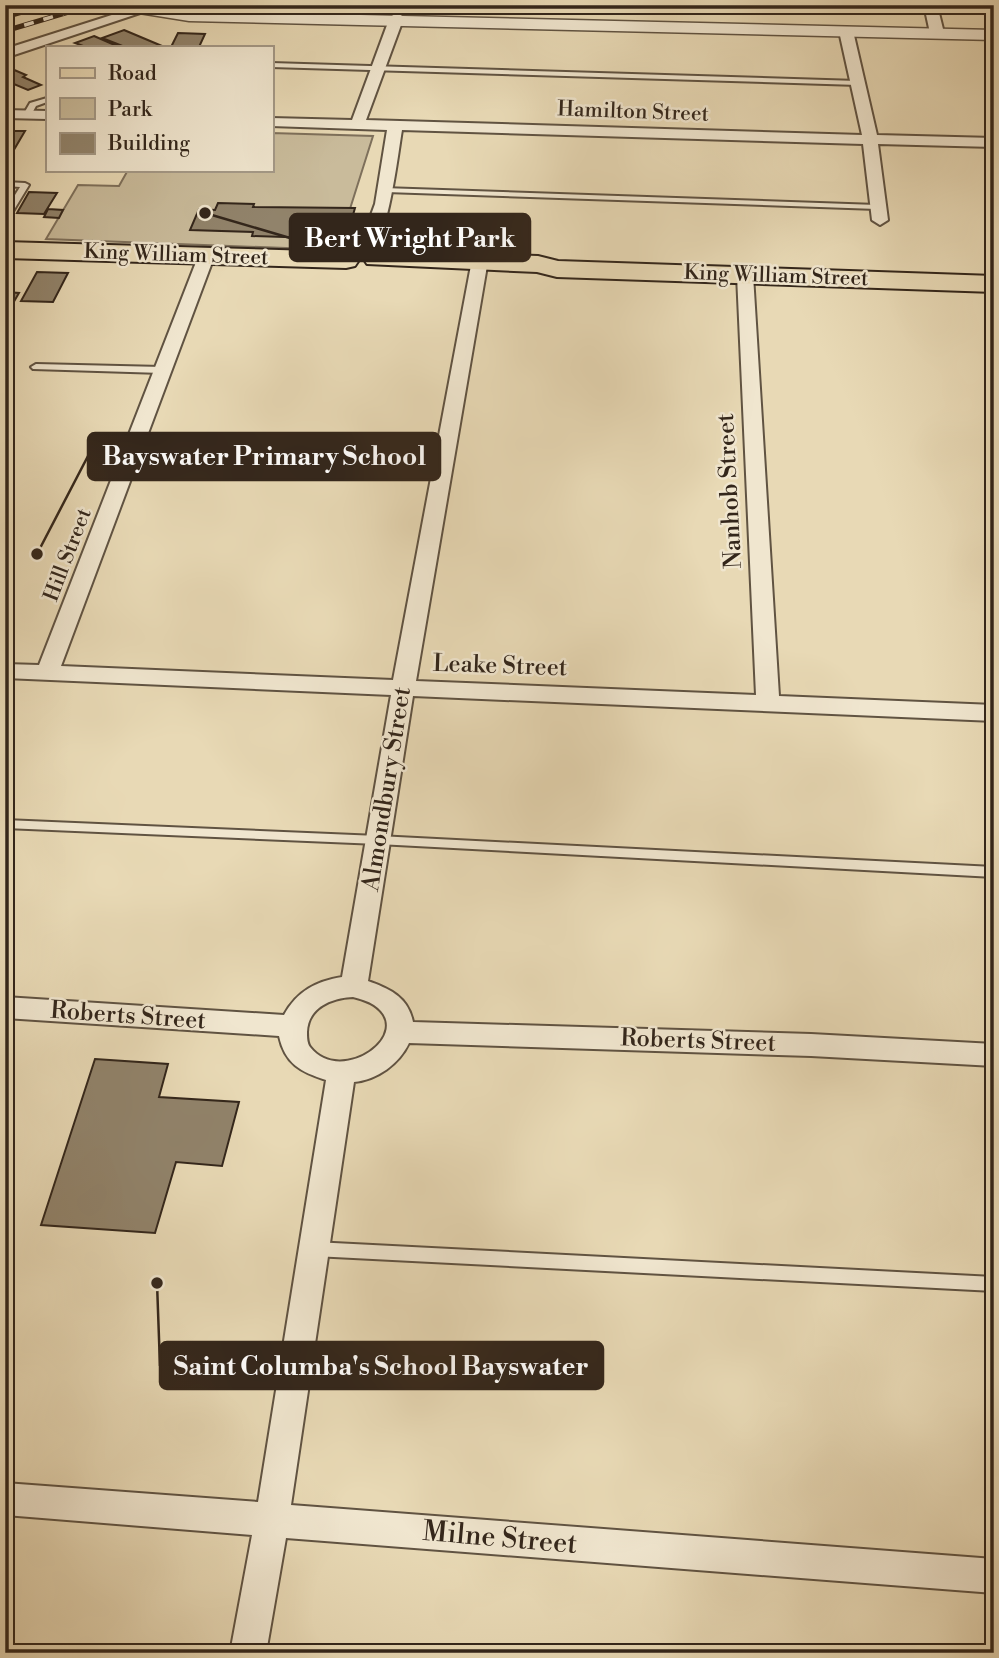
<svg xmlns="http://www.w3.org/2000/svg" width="999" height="1658" font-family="'Libre Bodoni',serif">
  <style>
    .green { fill: #c9bb9b; stroke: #7e705b; stroke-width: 2 }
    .building { fill: #91836b; stroke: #33261b; stroke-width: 2 }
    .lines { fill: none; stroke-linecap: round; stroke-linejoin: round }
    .service-casing { stroke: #605342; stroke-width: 4 }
    .minor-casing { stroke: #605342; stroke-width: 4 }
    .tertiary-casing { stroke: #605342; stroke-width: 3 }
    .primary-casing { stroke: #33261b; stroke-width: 4 }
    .service { fill: #f0e6cf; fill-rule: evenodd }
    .minor { fill: #f0e6cf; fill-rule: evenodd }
    .tertiary { fill: #f0e6cf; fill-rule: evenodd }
    .primary { fill: #e8d9b5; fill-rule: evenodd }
    .rail-casing { stroke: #33261b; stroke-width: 5 }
    .rail { stroke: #f0e6cf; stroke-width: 3.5; stroke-dasharray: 10; stroke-linecap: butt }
    .labels { text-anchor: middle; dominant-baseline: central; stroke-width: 5; stroke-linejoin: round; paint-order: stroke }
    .far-street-label { font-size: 21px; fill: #33261b; stroke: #f0e6cf }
    .street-label { font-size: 24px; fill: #33261b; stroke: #f0e6cf }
    .near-street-label { font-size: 28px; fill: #33261b; stroke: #f0e6cf }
    .leader { fill: none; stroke: #33261b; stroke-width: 2.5 }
    .callout-dot { fill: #33261b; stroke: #f0e6cf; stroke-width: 2.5 }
    .callout { fill: #33261b; stroke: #33261b; stroke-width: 2.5 }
    .callout-label { font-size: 26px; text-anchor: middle; font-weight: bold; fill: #fff }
  </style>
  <rect width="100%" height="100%" fill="#e8d9b5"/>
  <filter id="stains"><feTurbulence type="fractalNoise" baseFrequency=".00286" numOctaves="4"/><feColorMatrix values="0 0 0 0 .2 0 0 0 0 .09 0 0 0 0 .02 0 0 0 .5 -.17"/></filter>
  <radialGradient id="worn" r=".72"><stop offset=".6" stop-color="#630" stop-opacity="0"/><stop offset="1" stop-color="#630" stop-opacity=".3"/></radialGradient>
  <path class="green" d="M 271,133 L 373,136 L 337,250 L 46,239 L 78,185 L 119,186 L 128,170 L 271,170 Z"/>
  <path class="building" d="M 510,5 L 545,5 L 544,12 L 509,11 Z
    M 124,30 L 162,46 L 125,47 L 102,38 Z
    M 178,33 L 205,34 L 199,47 L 171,47 Z
    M 94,36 L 117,46 L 86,47 L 75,43 Z
    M 5,66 L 26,75 L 23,77 L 41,85 L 28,90 L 14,84 L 5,87 Z
    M 5,131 L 25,131 L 5,165 Z
    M 29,192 L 57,193 L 44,214 L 17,213 Z
    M 218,203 L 254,204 L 253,207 L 355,208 L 346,239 L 252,236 L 253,232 L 190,230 L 199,209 L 215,210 Z
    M 48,209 L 63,210 L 59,218 L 44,217 Z
    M 37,272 L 68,273 L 53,302 L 21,301 Z
    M 5,292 L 19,293 L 5,317 Z
    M 95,1059 L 168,1064 L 159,1097 L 239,1102 L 222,1166 L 176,1162 L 155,1233 L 41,1225 Z"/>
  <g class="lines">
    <defs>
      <path id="service" d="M 271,63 L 858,81 L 862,83 L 858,85 L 271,67 Z
        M 47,98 L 47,102 L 36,106 L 30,117 L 24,117 L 23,115 L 30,103 Z
        M 5,182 L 25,183 L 29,185 L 9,218 L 5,220 L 5,211 L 20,187 L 5,186 Z
        M 383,188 L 877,205 L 881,207 L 877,209 L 386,192 L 383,192 Z
        M 36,364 L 162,367 L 167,370 L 162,373 L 33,369 L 31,367 Z
        M 5,820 L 378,836 L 994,867 L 994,877 L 378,844 L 5,828 Z
        M 314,1242 L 994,1277 L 994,1291 L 314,1256 L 309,1254 L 306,1249 L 309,1244 Z"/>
      <path id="minor" d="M 924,5 L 937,5 L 944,33 L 942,36 L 937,37 L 930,33 Z
        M 140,6 L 150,6 L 152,9 L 5,58 L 5,49 Z
        M 397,13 L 404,17 L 366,120 L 862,135 L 839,31 L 846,27 L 853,31 L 877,135 L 994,138 L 994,147 L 878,144 L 888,220 L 880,225 L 872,220 L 863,144 L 402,130 C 398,153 387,253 365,258 L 357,253 L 375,204 L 387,130 L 271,126 L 271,118 L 352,120 L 390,17 Z
        M 5,110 L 47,111 L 47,119 L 5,118 Z
        M 206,252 L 214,257 L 61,666 L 393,680 L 472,260 L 480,255 L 488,260 L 416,681 L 756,695 L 737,275 L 745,270 L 753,275 L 779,696 L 994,705 L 994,721 L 413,696 L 368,981 C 390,989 408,997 413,1022 L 811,1034 L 994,1044 L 994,1066 L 811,1056 L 409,1043 C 399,1064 377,1080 354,1082 L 291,1505 L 994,1559 L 994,1593 L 286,1538 L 266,1653 L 230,1653 L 252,1535 L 5,1515 L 5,1483 L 258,1502 L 326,1080 C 301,1072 285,1064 279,1036 L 5,1018 L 5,997 L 284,1015 C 297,991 317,981 342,977 L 391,695 L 5,678 L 5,664 L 39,665 L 198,257 ZM 353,997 C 360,999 368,1001 374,1005 C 417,1034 341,1087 310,1047 C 307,1043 307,1037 307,1032 C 308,1007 332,998 353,997 Z"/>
      <path id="tertiary" d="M 140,5 L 189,11 L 994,30 L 994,40 L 189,21 L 139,13 L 137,9 Z"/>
      <path id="primary" d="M 5,242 L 346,252 L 355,254 L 359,260 L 355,266 L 346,268 L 5,258 Z
        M 376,250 L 538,256 L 558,261 L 994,276 L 994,292 L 557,277 L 537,272 L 367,264 L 363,258 L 367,252 Z"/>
    </defs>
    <use href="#service" class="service-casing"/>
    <use href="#minor" class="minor-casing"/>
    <use href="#tertiary" class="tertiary-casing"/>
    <use href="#primary" class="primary-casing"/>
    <use href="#service" class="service"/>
    <use href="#minor" class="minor"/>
    <use href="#tertiary" class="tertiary"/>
    <use href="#primary" class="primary"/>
    <defs>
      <path id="rail" d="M 5,17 L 46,5
        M 5,31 L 92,5"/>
    </defs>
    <use href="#rail" class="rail-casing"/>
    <use href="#rail" class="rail"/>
  </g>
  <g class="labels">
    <g class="far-street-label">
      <text transform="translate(633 112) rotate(2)">Hamilton Street</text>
      <text transform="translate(176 255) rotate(2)">King William Street</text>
      <text transform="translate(776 276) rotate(2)">King William Street</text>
      <text transform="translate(68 555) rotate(-69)">Hill Street</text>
    </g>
    <g class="street-label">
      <text transform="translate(730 491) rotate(-93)">Nanhob Street</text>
      <text transform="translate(500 666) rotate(2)">Leake Street</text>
      <text transform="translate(387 789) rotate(-81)">Almondbury Street</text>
      <text transform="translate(128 1016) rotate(4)">Roberts Street</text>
      <text transform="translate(698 1041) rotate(2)">Roberts Street</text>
    </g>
    <g class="near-street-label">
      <text transform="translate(500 1538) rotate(5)">Milne Street</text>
    </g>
  </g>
  <path class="leader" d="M205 213L290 238M37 554L88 456M157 1283L160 1366"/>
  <g class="callout-dot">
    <circle cx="205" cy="213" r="7"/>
    <circle cx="37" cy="554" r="7"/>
    <circle cx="157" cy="1283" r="7"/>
  </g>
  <g class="callout">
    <rect x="290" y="214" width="240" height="47" rx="7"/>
    <rect x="88" y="433" width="352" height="47" rx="7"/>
    <rect x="160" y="1342" width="443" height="47" rx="7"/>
  </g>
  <g class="callout-label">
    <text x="410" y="247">Bert Wright Park</text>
    <text x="264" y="465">Bayswater Primary School</text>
    <text x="381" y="1375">Saint Columba's School Bayswater</text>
  </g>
  <rect width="999" height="1658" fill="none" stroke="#e8d9b5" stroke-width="28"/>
  <rect x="7" y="7" width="985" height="1644" fill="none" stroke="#33261b" stroke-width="3.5"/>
  <rect x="14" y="14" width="971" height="1630" fill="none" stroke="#33261b" stroke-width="2"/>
  <rect x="46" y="46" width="228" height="126" fill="#f0e6cf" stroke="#a49987" stroke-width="2"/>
  <rect x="60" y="68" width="35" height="10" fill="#e8d9b5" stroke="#a49987" stroke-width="2"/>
  <text x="108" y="80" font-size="21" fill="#33261b">Road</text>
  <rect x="60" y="98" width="35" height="21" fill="#c9bb9b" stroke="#a49987" stroke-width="2"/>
  <text x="108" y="116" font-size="21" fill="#33261b">Park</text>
  <rect x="60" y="133" width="35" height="21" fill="#91836b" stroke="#a49987" stroke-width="2"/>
  <text x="108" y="150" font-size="21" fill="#33261b">Building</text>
  <rect width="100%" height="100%" filter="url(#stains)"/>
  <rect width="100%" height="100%" fill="url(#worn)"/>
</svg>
